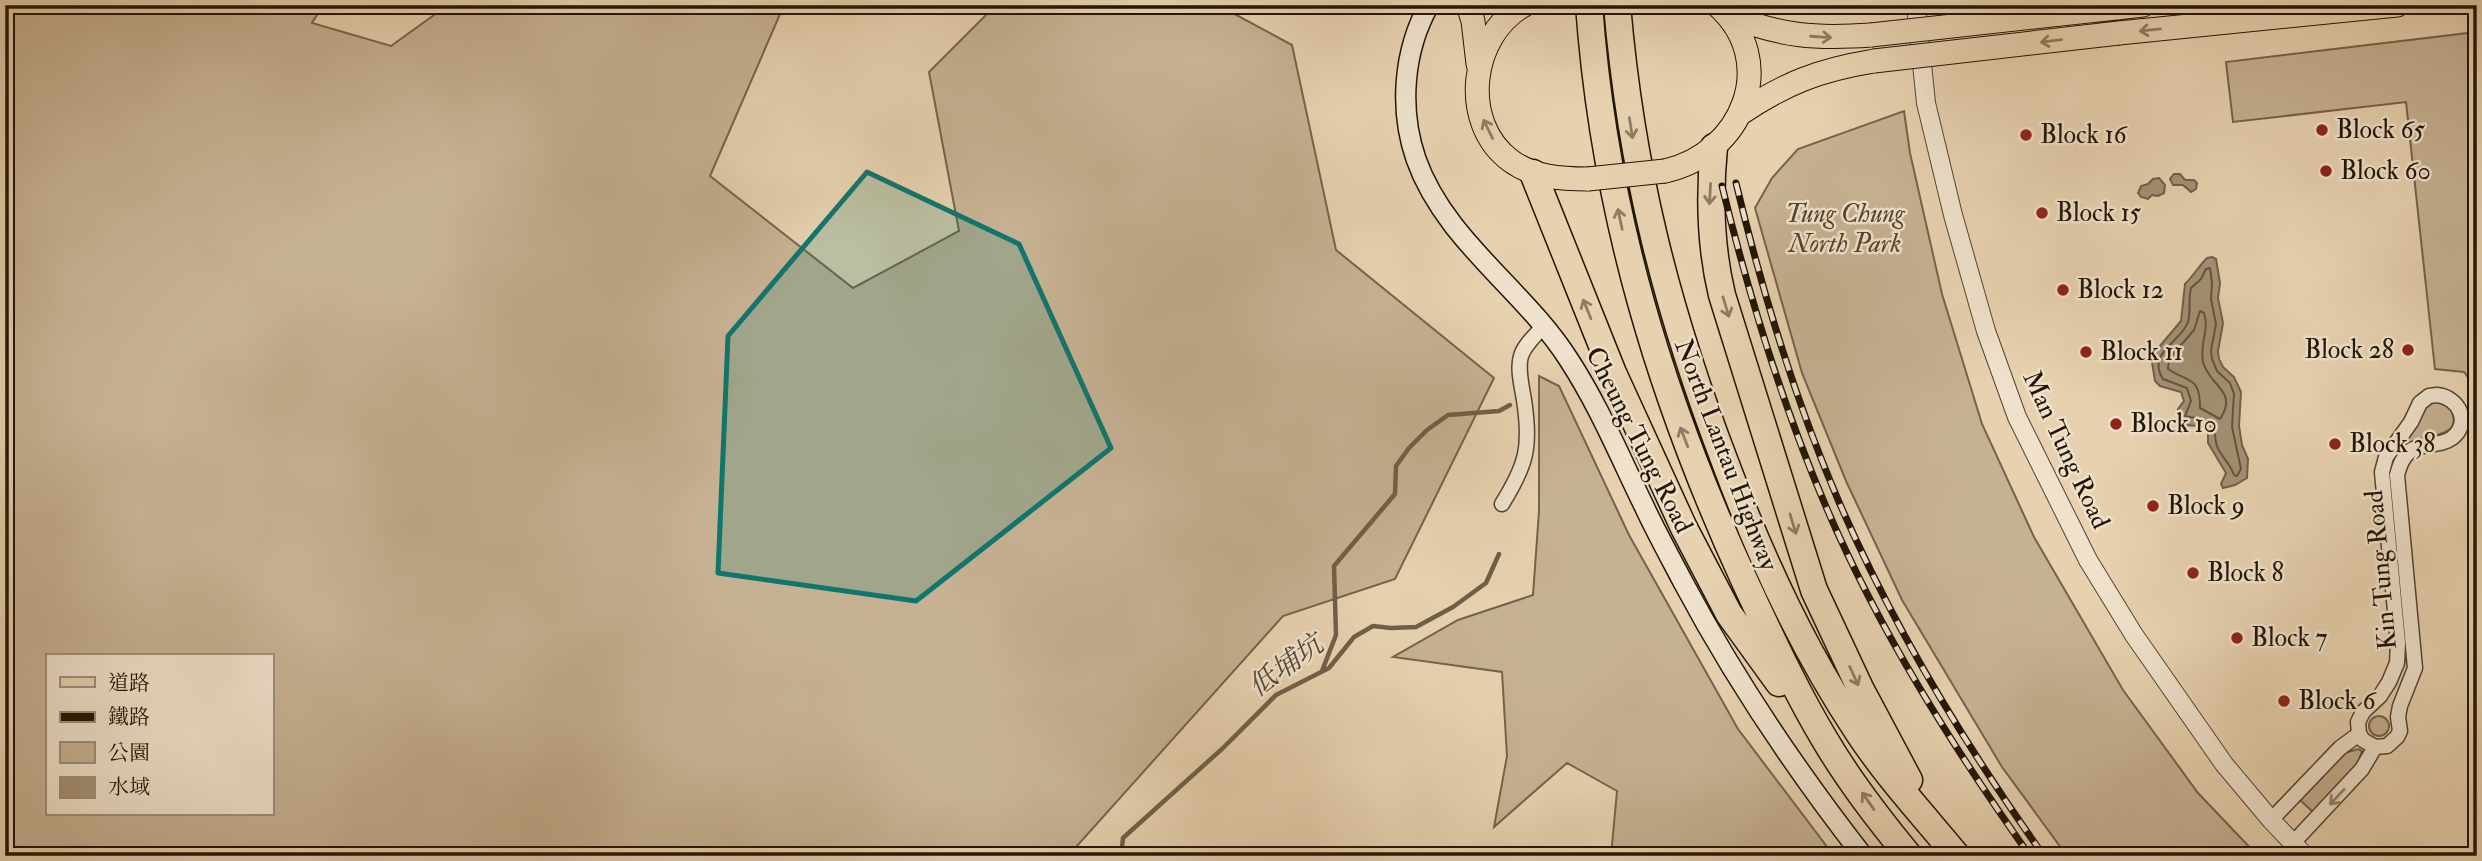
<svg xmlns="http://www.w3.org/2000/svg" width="2482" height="861" font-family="'IM FELL Double Pica','Noto Serif TC',serif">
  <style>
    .green { fill: #c6b192; stroke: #74634c; stroke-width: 2; fill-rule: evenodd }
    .water { fill: #a49175; stroke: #705f48; stroke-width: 2 }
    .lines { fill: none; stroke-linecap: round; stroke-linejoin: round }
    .shore { stroke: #63533d; stroke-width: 2 }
    .stream { stroke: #705f48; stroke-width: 4.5 }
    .minor-casing { stroke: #534430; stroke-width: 17 }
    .tertiary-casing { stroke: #534430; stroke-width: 20 }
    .secondary-casing { stroke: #221505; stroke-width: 22 }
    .primary-casing { stroke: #221505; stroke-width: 25 }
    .motorway-casing { stroke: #221505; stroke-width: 29 }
    .minor { stroke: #efe1cb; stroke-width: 14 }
    .tertiary { stroke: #efe1cb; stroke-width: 18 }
    .secondary { stroke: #efe1cb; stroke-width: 19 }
    .primary { stroke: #e7d1af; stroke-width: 23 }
    .motorway { stroke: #e7d1af; stroke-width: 26 }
    .rail-casing { stroke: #221505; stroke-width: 7 }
    .rail { stroke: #efe1cb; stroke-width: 4.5; stroke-dasharray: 13; stroke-linecap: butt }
    .primary-bridge-casing { stroke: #221505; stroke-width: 25; stroke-linecap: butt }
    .primary-bridge { stroke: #e7d1af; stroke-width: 23 }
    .oneway { stroke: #8e7c62 }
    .oneway2 { stroke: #938572 }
    .marked { fill: #0f766e; fill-opacity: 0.2; stroke: #0f766e; stroke-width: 5; stroke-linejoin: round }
    .poi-dot { fill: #8f2418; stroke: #efe1cb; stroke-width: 2.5 }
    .labels { text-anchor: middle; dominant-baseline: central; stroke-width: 5; stroke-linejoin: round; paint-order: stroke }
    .poi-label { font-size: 26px; fill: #221505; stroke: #efe1cb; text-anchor: start }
    .park-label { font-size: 26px; font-style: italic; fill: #53442f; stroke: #efe1cb }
    .street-label { font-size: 26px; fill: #221505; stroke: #efe1cb }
    .water-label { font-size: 28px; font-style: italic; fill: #564732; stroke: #efe1cb }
  </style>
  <rect width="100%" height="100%" fill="#e7d1af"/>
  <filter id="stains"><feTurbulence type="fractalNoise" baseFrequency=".00286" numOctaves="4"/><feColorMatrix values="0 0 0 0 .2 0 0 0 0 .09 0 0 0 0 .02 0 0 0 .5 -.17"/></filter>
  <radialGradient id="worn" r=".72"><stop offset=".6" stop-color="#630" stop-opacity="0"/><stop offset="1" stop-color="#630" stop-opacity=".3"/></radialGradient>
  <path class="green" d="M 5,5 L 323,5 L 312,23 L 391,46 L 448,5 L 784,5 L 710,176 L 853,288 L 959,231 L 929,72 L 996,5 L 1226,5 L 1227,10 L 1292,45 L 1336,250 L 1494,378 L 1395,579 L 1283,616 L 1068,856 L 5,856 ZM 47,656 L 271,656 L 271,814 L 47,814 Z
    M 2477,32 L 2477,386 L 2475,387 L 2464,372 L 2435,369 L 2406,102 L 2233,122 L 2226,62 Z
    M 1904,111 L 1910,153 L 1942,294 L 1982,424 L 2034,537 L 2123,690 L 2198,793 L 2258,856 L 2067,856 L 2002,767 L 1902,600 L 1846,481 L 1802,373 L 1755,208 L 1772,178 L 1798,149 Z
    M 1539,376 L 1559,386 L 1629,535 L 1738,729 L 1834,856 L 1611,856 L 1617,791 L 1567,763 L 1494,827 L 1507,756 L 1502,672 L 1393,657 L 1458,620 L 1533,595 L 1539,511 Z
    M 2433,401 L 2448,404 C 2470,442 2424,430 2409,447 C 2397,459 2392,476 2391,493 L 2388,493 C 2387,486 2386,478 2387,471 C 2391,452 2417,412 2433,401 Z
    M2369 726a10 10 0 1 1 20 0a10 10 0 1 1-20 0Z
    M 2358,749 L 2362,751 L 2357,765 L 2313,812 L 2300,800 L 2345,753 Z"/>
  <path class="water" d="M 2174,174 L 2180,174 L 2185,180 L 2194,180 L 2197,183 L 2196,189 L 2191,192 L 2183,185 L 2173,185 L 2170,179 Z
    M 2159,178 L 2165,185 L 2164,193 L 2158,196 L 2152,195 L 2148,199 L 2141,197 L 2138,193 L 2141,186 L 2148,184 L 2153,179 Z
    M 2212,257 L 2216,259 L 2220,283 L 2218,298 L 2223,323 L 2218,351 L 2219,359 L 2223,367 L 2234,377 L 2241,392 L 2239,426 L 2242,445 L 2248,459 L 2247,478 L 2235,485 L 2223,488 L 2221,484 L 2226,473 L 2208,443 L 2208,434 L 2206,429 L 2201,426 L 2182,425 L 2179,422 L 2178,409 L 2184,401 L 2181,392 L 2160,386 L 2155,381 L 2152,362 L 2154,353 L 2181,321 L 2185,284 C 2194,275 2198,267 2207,258 Z"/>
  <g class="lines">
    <path class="shore" d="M 2210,268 L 2212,283 L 2211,299 L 2216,324 L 2211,350 L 2212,359 L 2217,371 L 2230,383 L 2234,394 L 2232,427 L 2241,469 L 2237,476 L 2234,475 C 2230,463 2221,457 2217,446 C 2214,437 2217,427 2206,421 C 2200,417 2192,418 2185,416 L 2191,401 L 2187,388 L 2163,379 C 2146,353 2181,342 2188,322 C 2191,311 2188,299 2191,288 L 2201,279 L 2206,269 Z
      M 2200,311 L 2204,313 C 2210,330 2199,344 2203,362 C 2209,386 2239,391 2220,419 L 2200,408 C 2200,375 2188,383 2168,369 L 2169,359 L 2194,330 Z"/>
    <path class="stream" d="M 1322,671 L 1336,635 L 1334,566 L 1395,494 L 1396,466 L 1409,448 L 1427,430 L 1448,415 L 1499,411 L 1510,405
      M 1121,856 L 1123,838 L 1223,748 L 1276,695 L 1329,668 L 1354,637 L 1373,626 L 1391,628 L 1416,627 L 1453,607 L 1486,583 L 1499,554"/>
    <defs>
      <path id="minor" d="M 2437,395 C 2458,397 2472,422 2452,438 C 2440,447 2423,442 2410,451 C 2402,458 2400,465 2397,475 L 2415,668 L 2400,706 L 2398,717 L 2400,731 L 2397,737 L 2387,746 L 2375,747 L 2363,740 L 2359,734 L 2358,722 L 2363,712 L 2380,696 L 2389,682 L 2397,663 L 2398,643 L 2382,472 L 2386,457 L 2411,422 L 2420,403 L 2429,396 Z
        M 1502,504 C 1527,464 1531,446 1524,400 C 1522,387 1517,369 1521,356 C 1524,345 1537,334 1544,325
        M 2271,820 L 2340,748 L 2359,734
        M 2293,843 L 2362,769 L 2375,747"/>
      <path id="tertiary" d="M 1916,5 L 1926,103 L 1953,215 L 1986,331 L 2017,417 L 2088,560 L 2134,635 L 2224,764 L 2271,820 L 2305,856"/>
      <path id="secondary" d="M 1429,5 C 1403,51 1399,110 1416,159 C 1445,241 1524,289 1569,360 C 1599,406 1620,457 1644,506 C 1656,532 1670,557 1683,582 C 1734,678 1796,770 1863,856"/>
      <path id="primary" d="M 1468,5 L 1473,21 L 1478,64
        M 1524,5 C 1470,35 1459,123 1511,161 C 1533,177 1561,179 1588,179
        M 2116,8 L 2143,5
        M 1729,16 C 1783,36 1813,39 1871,35
        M 2119,33 L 2397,5
        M 1741,113 C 1786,83 1819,70 1874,61
        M 1665,171 C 1742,154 1781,62 1717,5"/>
      <path id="motorway" d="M 1589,5 C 1604,212 1660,397 1746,584 C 1771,637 1795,690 1825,740 C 1848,779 1880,821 1909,856
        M 1617,5 C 1631,169 1666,308 1725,462 C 1760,556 1802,648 1858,732 C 1887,776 1923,815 1957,856
        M 1714,147 C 1709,198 1710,245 1722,295 L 1814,590 L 1860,688 L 1909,780
        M 1533,173 L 1613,373 L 1684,528 L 1729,614 L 1779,683"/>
    </defs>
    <use href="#minor" class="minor-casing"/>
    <use href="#tertiary" class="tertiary-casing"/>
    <use href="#secondary" class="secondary-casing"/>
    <use href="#primary" class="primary-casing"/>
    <use href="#motorway" class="motorway-casing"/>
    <use href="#minor" class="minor"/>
    <use href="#tertiary" class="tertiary"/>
    <use href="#secondary" class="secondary"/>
    <use href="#primary" class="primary"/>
    <use href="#motorway" class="motorway"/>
    <defs>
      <path id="rail" d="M 1736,183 C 1762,291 1795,400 1839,502 C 1893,627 1965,745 2044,856
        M 1722,186 C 1749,296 1782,405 1827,509 C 1880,632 1953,747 2030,856"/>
    </defs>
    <use href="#rail" class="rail-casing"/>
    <use href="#rail" class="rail"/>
    <defs>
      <path id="primary-bridge" d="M 1871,35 L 2116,8
        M 1874,61 L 2119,33
        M 1588,179 L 1665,171"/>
    </defs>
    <use href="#primary-bridge" class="primary-bridge-casing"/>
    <use href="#primary-bridge" class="primary-bridge"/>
  </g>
  <defs><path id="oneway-shaft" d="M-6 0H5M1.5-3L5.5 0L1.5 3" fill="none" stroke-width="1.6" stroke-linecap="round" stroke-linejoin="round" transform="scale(1.75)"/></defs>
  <g class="oneway">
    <use href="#oneway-shaft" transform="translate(2150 30) rotate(174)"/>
    <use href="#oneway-shaft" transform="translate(1821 37) rotate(4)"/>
    <use href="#oneway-shaft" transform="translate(2051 41) rotate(173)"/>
    <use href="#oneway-shaft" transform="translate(1631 128) rotate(81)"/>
    <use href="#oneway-shaft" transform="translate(1488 129) rotate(-116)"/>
    <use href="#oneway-shaft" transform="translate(1710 194) rotate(93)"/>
    <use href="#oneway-shaft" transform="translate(1620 219) rotate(-102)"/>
    <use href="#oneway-shaft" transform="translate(1726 307) rotate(73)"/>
    <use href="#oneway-shaft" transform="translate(1587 309) rotate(-112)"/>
    <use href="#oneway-shaft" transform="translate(1684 437) rotate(-111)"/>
    <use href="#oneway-shaft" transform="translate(1793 524) rotate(73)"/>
    <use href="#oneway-shaft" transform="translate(1854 676) rotate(65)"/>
    <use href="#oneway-shaft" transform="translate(1868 801) rotate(-125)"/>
  </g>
  <use class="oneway2" href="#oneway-shaft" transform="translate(2337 797) rotate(133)"/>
  <path class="marked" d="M 867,172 L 1019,244 L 1111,448 L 916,601 L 718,573 L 728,336 Z"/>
  <g class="poi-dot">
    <circle cx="2322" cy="130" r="7"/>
    <circle cx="2026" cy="135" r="7"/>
    <circle cx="2326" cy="171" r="7"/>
    <circle cx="2042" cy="213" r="7"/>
    <circle cx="2063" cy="290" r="7"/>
    <circle cx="2408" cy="350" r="7"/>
    <circle cx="2086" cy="352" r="7"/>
    <circle cx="2116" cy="424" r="7"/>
    <circle cx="2335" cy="444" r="7"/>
    <circle cx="2153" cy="506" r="7"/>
    <circle cx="2193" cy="573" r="7"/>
    <circle cx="2237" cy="638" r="7"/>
    <circle cx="2284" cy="701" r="7"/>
  </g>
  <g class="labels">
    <g class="poi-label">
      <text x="2336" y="130">Block 65</text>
      <text x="2040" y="135">Block 16</text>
      <text x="2340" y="171">Block 60</text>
      <text x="2056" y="213">Block 15</text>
      <text x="2077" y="290">Block 12</text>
      <text x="2394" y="350" text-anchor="end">Block 28</text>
      <text x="2100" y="352">Block 11</text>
      <text x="2130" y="424">Block 10</text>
      <text x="2349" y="444">Block 38</text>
      <text x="2167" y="506">Block 9</text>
      <text x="2207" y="573">Block 8</text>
      <text x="2251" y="638">Block 7</text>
      <text x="2298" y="701">Block 6</text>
    </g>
    <g class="park-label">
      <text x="1845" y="214">Tung Chung<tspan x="1845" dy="30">North Park</tspan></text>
    </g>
    <g class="street-label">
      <text transform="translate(1639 440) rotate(63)">Cheung Tung Road</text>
      <text transform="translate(2066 450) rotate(65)">Man Tung Road</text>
      <text transform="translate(1726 455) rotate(69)">North Lantau Highway</text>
      <text transform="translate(2381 570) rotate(-95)">Kin Tung Road</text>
    </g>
    <g class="water-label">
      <text transform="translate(1286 666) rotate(-36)">低埔坑</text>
    </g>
  </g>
  <rect width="2482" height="861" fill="none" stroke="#e7d1af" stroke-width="28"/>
  <rect x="7" y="7" width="2468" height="847" fill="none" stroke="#221505" stroke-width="3.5"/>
  <rect x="14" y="14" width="2454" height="833" fill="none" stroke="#221505" stroke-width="2"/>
  <rect x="46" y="654" width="228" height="161" fill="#efe1cb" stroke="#9d8f7c" stroke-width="2"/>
  <rect x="60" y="677" width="35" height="10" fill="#e7d1af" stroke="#9d8f7c" stroke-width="2"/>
  <text x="108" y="690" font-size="21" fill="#221505">道路</text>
  <rect x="60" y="712" width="35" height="10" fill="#221505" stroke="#9d8f7c" stroke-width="2"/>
  <text x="108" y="724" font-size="21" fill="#221505">鐵路</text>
  <rect x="60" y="742" width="35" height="21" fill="#c6b192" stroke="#9d8f7c" stroke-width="2"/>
  <text x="108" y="760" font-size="21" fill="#221505">公園</text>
  <rect x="60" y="777" width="35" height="21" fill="#a49175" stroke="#9d8f7c" stroke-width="2"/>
  <text x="108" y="794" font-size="21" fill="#221505">水域</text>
  <rect width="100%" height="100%" filter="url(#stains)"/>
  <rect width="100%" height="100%" fill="url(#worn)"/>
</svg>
